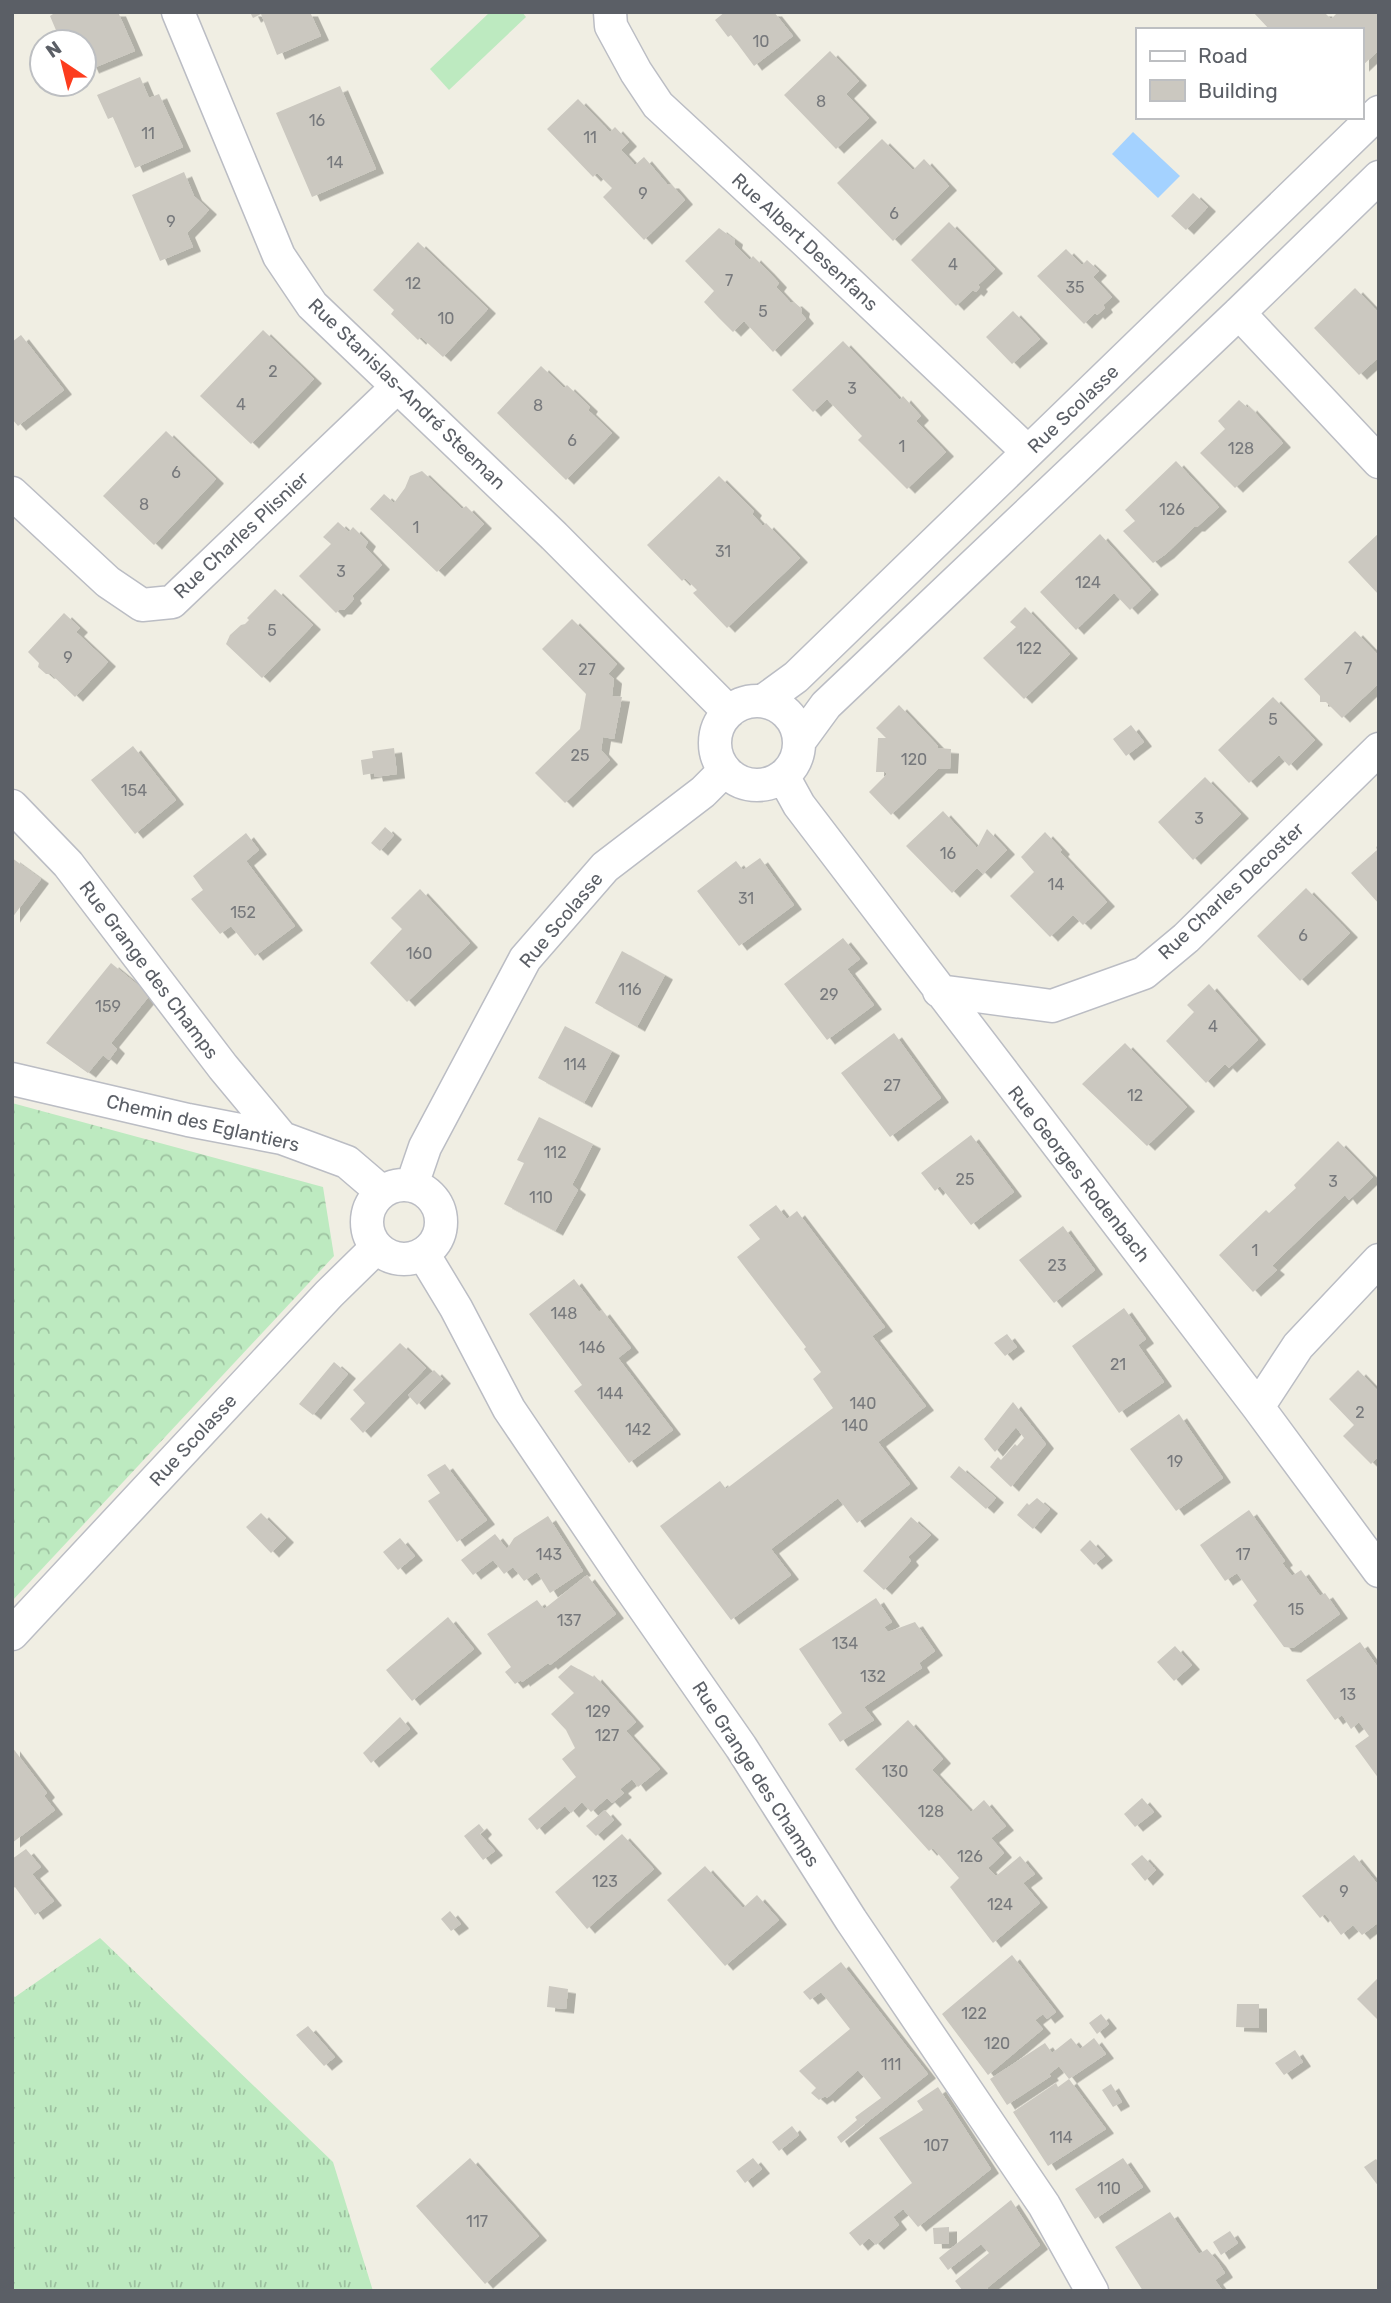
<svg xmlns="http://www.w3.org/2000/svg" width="1391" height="2303" font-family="Rubik,sans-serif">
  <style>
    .grass { fill: url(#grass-tufts) }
    .forest { fill: url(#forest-crowns) }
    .garden { fill: #bdeac0 }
    .water { fill: #a4d2ff }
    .building { fill: #cbc8c0; filter: url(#shadow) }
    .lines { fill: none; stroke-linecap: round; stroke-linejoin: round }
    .minor-casing { stroke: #bbbdc4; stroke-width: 35 }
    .minor { stroke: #fff; stroke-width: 32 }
    .labels { text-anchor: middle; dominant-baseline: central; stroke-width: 7; stroke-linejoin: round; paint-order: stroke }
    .number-label { font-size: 16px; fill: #77797c }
    .street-label { font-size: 19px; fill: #5b5f66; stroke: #fff }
  </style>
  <defs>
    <pattern id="grass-tufts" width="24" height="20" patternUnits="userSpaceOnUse" patternTransform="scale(1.75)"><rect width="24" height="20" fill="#bdeac0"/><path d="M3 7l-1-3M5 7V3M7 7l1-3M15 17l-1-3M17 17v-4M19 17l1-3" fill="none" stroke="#9dc1a0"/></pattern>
    <pattern id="forest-crowns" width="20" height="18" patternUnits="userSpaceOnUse" patternTransform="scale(1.75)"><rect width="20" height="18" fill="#bdeac0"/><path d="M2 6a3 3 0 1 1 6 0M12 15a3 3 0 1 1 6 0" fill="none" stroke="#9dc1a0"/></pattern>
    <filter id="shadow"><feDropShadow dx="8" dy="4.5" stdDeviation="0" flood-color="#0004"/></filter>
  </defs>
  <rect width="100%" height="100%" fill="#f0eee3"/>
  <path class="grass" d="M 100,1938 L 333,2162 L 373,2291 L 12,2291 L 12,1995 L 15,1997 Z"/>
  <path class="forest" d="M 12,1103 L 323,1187 L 334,1256 L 12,1601 Z"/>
  <path class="garden" d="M 490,12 L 522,12 L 526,17 L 449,90 L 430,69 Z"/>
  <path class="water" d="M 1133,132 L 1180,176 L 1158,198 L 1112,154 Z"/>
  <path class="building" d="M 56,12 L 118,12 L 135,51 L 91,69 L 84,53 L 84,42 L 61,42 L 50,16 Z
    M 250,12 L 310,12 L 321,36 L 277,55 L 261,14 L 253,18 Z
    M 725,12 L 774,12 L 793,36 L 754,66 L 731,35 L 728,37 L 715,20 Z
    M 1253,12 L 1324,12 L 1331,19 L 1338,12 L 1379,12 L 1379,50 L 1361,67 L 1361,30 L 1270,30 Z
    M 830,51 L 859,81 L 846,94 L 869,118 L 836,149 L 784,95 Z
    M 140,77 L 149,98 L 159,94 L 183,147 L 135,168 L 113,117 L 108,119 L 97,95 Z
    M 340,86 L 376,169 L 312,197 L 276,113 Z
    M 578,99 L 610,132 L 615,127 L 629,142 L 621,150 L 635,165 L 644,157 L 667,184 L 671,184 L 685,200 L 644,240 L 603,197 L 612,188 L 597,173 L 593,177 L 547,129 Z
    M 882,139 L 913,170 L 924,159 L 949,186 L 893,241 L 837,183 Z
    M 184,172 L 194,196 L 209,210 L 187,233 L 193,247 L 160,261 L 132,195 Z
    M 1193,193 L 1208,207 L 1186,230 L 1171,216 Z
    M 949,222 L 995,269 L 978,285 L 980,287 L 976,292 L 973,290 L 956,306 L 911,260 Z
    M 719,228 L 735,240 L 734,244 L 750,260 L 753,256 L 766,269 L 779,283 L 776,287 L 791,303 L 794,302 L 802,309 L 801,313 L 806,319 L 773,352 L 744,321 L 733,332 L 718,317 L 704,302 L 714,291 L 685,261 Z
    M 418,242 L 488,309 L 443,357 L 421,337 L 418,340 L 391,314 L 394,310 L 373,290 Z
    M 1066,249 L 1082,265 L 1087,260 L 1099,271 L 1093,277 L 1112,297 L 1103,305 L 1105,308 L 1097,315 L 1095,313 L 1084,324 L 1037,276 Z
    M 1355,288 L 1379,313 L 1379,357 L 1359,375 L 1314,328 Z
    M 1013,311 L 1040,339 L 1012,364 L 986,337 Z
    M 263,330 L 314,379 L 251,444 L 200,396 Z
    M 21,335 L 64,390 L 18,426 L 12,419 L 12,342 Z
    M 843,341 L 900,400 L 903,396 L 921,416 L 916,421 L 946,452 L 907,489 L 858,440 L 862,436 L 827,399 L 813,412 L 792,390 Z
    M 541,366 L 564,388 L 567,385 L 590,407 L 588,410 L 612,433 L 566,480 L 497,413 Z
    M 1239,400 L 1248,408 L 1249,406 L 1283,443 L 1235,488 L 1200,453 L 1225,429 L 1218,421 Z
    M 166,431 L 216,479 L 154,545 L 103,496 Z
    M 1176,461 L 1219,507 L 1197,527 L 1194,527 L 1166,554 L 1153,563 L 1123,531 L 1135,521 L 1125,510 Z
    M 422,471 L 462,509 L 466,506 L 484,524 L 437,572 L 370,509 L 384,494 L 394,503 L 405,488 L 410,476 Z
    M 719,476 L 754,511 L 752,514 L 763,526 L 766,523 L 800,558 L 727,628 L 693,593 L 697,590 L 685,578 L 682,581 L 647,545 Z
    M 338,522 L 349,532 L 353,527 L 368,542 L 365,547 L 382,565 L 352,596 L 354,599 L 344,610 L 339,610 L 336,613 L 299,576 L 331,544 L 323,537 Z
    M 1379,533 L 1379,595 L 1348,562 Z
    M 1100,534 L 1151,590 L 1130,610 L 1114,593 L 1076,630 L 1040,592 Z
    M 275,589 L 313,625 L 262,678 L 226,644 L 230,635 L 241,625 L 245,624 L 249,620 L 247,618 Z
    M 1025,607 L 1070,654 L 1024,699 L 983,658 L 1016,627 L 1010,622 Z
    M 64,613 L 80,628 L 76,632 L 108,662 L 75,697 L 51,674 L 46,674 L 38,667 L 39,663 L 28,652 Z
    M 572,619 L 617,664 L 608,674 L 614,679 L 612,696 L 622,697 L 614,739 L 603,737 L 601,750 L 610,760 L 565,803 L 535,773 L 580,729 L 586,694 L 542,649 Z
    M 1355,631 L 1379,656 L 1379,683 L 1342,718 L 1326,702 L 1320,702 L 1320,696 L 1304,679 Z
    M 1273,697 L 1315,740 L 1289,766 L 1279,755 L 1249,783 L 1218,750 Z
    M 899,705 L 938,746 L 938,748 L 951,749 L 950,769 L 938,769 L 891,815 L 869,792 L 887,774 L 885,772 L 876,772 L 878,738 L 886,738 L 876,728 Z
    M 1131,725 L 1144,742 L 1126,756 L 1113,739 Z
    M 133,746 L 176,800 L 135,834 L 91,780 Z
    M 394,748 L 397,774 L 375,777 L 374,773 L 363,775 L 361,760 L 373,758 L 372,751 Z
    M 1205,777 L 1241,814 L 1193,860 L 1158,822 Z
    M 943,811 L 977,848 L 987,829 L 1007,850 L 983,874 L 977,868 L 952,893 L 906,846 Z
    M 385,827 L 394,835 L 380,851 L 371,843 Z
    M 1045,832 L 1062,850 L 1060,852 L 1107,902 L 1083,925 L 1073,915 L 1050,937 L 1010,896 L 1034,872 L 1021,857 Z
    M 246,833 L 259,850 L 246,861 L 295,926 L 255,956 L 231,926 L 220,934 L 191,899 L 203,890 L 193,876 Z
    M 1379,845 L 1379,904 L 1351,873 L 1377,850 L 1376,847 Z
    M 12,858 L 41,879 L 12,918 Z
    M 760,858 L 794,905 L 739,946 L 697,891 L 736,861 L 743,870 Z
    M 1306,888 L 1350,933 L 1300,981 L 1257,936 Z
    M 420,889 L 470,943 L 407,1002 L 370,963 L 402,929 L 391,918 Z
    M 843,938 L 860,959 L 847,969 L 874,1005 L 827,1040 L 784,984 Z
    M 622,951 L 665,975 L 637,1027 L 595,1003 Z
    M 111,963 L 150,995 L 111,1043 L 117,1049 L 109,1060 L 103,1055 L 88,1073 L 46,1043 Z
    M 1209,984 L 1258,1040 L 1229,1068 L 1225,1064 L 1206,1083 L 1166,1041 L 1194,1012 L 1187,1005 Z
    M 565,1026 L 612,1051 L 584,1103 L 538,1078 Z
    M 894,1033 L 941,1098 L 890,1137 L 841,1073 Z
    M 1125,1043 L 1187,1107 L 1147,1146 L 1082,1084 Z
    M 539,1117 L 593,1144 L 572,1185 L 578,1190 L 555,1231 L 504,1204 L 524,1163 L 517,1160 Z
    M 971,1135 L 1014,1192 L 971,1225 L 940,1186 L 935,1191 L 921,1173 Z
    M 1338,1141 L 1373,1177 L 1349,1200 L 1345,1195 L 1286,1252 L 1272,1266 L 1277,1270 L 1253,1292 L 1219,1255 L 1266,1210 L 1269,1213 L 1296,1188 L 1294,1185 Z
    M 776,1205 L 787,1219 L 797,1211 L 885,1327 L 872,1336 L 926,1406 L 878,1442 L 910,1484 L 857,1523 L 838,1498 L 771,1549 L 791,1575 L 731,1620 L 660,1526 L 720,1481 L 726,1489 L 833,1408 L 813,1379 L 821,1372 L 804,1349 L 806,1347 L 737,1257 L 760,1239 L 749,1225 Z
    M 1063,1226 L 1095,1270 L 1054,1303 L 1019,1260 Z
    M 574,1279 L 599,1312 L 602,1310 L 631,1348 L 618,1358 L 673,1430 L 629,1463 L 574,1391 L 582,1385 L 529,1314 Z
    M 1124,1308 L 1146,1339 L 1138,1345 L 1164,1382 L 1119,1413 L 1072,1346 Z
    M 1007,1334 L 1017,1347 L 1005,1356 L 994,1343 Z
    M 400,1343 L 426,1368 L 363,1433 L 350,1419 L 365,1403 L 353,1390 Z
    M 334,1362 L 348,1374 L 313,1415 L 299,1404 Z
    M 434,1370 L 443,1379 L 417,1405 L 408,1395 Z
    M 1358,1370 L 1379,1392 L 1379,1456 L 1371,1464 L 1343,1436 L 1354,1425 L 1329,1399 Z
    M 1013,1402 L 1046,1444 L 1011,1487 L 990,1467 L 998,1457 L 1001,1460 L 1015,1444 L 1017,1446 L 1024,1438 L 1016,1427 L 995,1452 L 984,1439 Z
    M 1179,1414 L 1223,1478 L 1176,1511 L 1130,1449 Z
    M 445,1464 L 487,1520 L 457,1542 L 428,1501 L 440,1493 L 427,1475 Z
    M 959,1466 L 996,1498 L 986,1509 L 950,1477 Z
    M 1037,1498 L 1050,1509 L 1033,1529 L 1017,1515 L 1027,1503 L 1029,1505 Z
    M 1249,1510 L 1285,1561 L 1282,1563 L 1292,1576 L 1301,1570 L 1320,1596 L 1325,1593 L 1340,1614 L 1293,1648 L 1284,1647 L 1253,1605 L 1257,1601 L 1237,1573 L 1225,1581 L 1200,1545 Z
    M 261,1513 L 286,1538 L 271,1553 L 246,1527 Z
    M 548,1516 L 583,1571 L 550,1593 L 537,1572 L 524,1581 L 513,1567 L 504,1574 L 493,1560 L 473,1575 L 461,1560 L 495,1534 L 507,1549 L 514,1538 Z
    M 911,1517 L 931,1535 L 908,1557 L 911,1561 L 884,1590 L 863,1571 Z
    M 400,1538 L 415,1556 L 398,1570 L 383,1552 Z
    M 1090,1540 L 1105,1556 L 1094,1565 L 1080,1550 Z
    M 587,1575 L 616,1614 L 550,1665 L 548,1663 L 522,1682 L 521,1680 L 515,1684 L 505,1672 L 511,1667 L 487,1634 L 537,1600 L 544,1609 Z
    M 876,1598 L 892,1622 L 884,1627 L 888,1632 L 915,1622 L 935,1651 L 919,1663 L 922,1668 L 864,1707 L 874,1720 L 840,1742 L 828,1724 L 842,1713 L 799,1649 Z
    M 448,1617 L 474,1649 L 412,1701 L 386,1670 Z
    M 1360,1642 L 1379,1669 L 1379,1779 L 1355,1746 L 1369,1736 L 1359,1722 L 1351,1729 L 1342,1715 L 1335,1720 L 1306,1680 Z
    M 1175,1646 L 1192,1665 L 1174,1681 L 1157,1662 Z
    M 571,1665 L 593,1677 L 594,1675 L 636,1722 L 626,1731 L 660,1769 L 638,1787 L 632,1779 L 620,1789 L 624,1793 L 612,1803 L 607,1798 L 591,1812 L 582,1802 L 571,1813 L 565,1806 L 537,1830 L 528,1819 L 576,1777 L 562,1759 L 575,1748 L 566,1730 L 551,1714 L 574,1693 L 558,1677 Z
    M 400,1717 L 410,1729 L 371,1763 L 363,1753 Z
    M 908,1720 L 943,1759 L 932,1770 L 971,1812 L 984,1800 L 1006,1826 L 991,1838 L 1004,1853 L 988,1868 L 996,1876 L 1020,1856 L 1035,1874 L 1023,1883 L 1040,1903 L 993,1943 L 950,1887 L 959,1878 L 933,1848 L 929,1851 L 855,1769 Z
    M 12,1747 L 47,1793 L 44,1796 L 55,1810 L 12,1843 Z
    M 1142,1798 L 1154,1812 L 1135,1827 L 1124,1814 Z
    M 605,1810 L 614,1820 L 596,1836 L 586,1826 Z
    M 479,1824 L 484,1830 L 480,1834 L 495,1851 L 483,1860 L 464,1836 Z
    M 622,1834 L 654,1869 L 587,1929 L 555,1892 Z
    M 26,1849 L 41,1867 L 32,1874 L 54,1901 L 35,1915 L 15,1887 L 12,1889 L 12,1859 Z
    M 1142,1855 L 1156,1870 L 1145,1881 L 1131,1864 Z
    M 1354,1855 L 1379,1886 L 1379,1922 L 1362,1935 L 1353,1925 L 1341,1935 L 1325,1914 L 1320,1918 L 1302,1896 Z
    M 705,1866 L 743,1908 L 757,1895 L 779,1920 L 725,1966 L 667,1900 Z
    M 450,1911 L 461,1924 L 451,1931 L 441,1919 Z
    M 1012,1955 L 1056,2012 L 1047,2019 L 1043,2014 L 1035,2020 L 1043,2029 L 988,2075 L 942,2014 Z
    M 841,1962 L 928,2074 L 841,2143 L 837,2137 L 857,2120 L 855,2117 L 881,2098 L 858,2070 L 827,2098 L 825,2096 L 819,2100 L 811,2093 L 816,2088 L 799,2071 L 850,2029 L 821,1992 L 810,2000 L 803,1992 Z
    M 1379,1977 L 1379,2021 L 1357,1999 Z
    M 549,1986 L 568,1989 L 566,2009 L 547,2007 Z
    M 1237,2004 L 1259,2004 L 1259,2028 L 1236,2027 Z
    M 1101,2014 L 1109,2024 L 1097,2034 L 1089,2023 Z
    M 308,2026 L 335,2057 L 324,2066 L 296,2035 Z
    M 1071,2038 L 1080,2049 L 1094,2038 L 1106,2054 L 1069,2079 L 1059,2066 L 1049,2074 L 1051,2076 L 1007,2105 L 990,2079 L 1045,2043 L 1052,2053 Z
    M 1295,2050 L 1303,2062 L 1284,2075 L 1275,2063 Z
    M 1069,2079 L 1106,2129 L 1048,2166 L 1013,2112 L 1056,2083 L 1058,2087 Z
    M 1111,2084 L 1122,2102 L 1113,2107 L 1102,2090 Z
    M 938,2087 L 991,2169 L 918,2227 L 903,2209 L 893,2217 L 899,2225 L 876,2245 L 869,2238 L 860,2246 L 849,2233 L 912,2183 L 879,2138 L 923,2110 L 917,2101 Z
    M 792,2126 L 799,2135 L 779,2151 L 772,2142 Z
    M 470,2158 L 539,2236 L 485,2284 L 416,2206 Z
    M 753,2158 L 762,2169 L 745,2183 L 736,2171 Z
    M 1123,2158 L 1143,2187 L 1095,2219 L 1075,2189 Z
    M 1376,2159 L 1379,2163 L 1379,2187 L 1364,2167 Z
    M 1011,2200 L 1040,2245 L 987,2288 L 990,2291 L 963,2291 L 955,2281 L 989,2253 L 981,2244 L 948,2270 L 939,2258 Z
    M 1170,2212 L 1199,2254 L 1207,2249 L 1218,2262 L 1225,2273 L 1215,2280 L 1223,2291 L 1143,2291 L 1115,2247 Z
    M 949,2227 L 949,2244 L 934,2244 L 933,2228 Z
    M 1230,2231 L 1238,2243 L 1221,2255 L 1213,2242 Z"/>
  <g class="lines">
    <defs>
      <path id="minor" d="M 178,12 L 279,256 L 312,305 L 554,536 L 729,712
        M 610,12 L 611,26 L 636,72 L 658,105 L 806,242 L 1028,452
        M 1239,313 L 1379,462
        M 12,493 L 108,582 L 142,605 L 172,602 L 396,388
        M 763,701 L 796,677 L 1379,112
        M715 743a42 42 0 1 1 84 0a42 42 0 1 1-84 0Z
        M 799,742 L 826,705 L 1239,313 L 1379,177
        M 783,776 L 799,805 L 1258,1407 L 1379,1571
        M 12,806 L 68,864 L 223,1067 L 282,1138
        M 939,991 L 1052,1006 L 1144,973 L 1186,938 L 1379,749
        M 12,1079 L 188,1120 L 282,1138 L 347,1162 L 382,1192
        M367 1222a37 37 0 1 1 74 0a37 37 0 1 1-74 0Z
        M 412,1185 L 425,1147 L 525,959 L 605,867 L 703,792 L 725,770
        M 424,1255 L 456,1308 L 509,1409 L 624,1579 L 741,1747 L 851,1920 L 1044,2205 L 1092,2291
        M 1258,1407 L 1298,1346 L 1379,1260
        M 12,1634 L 329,1294 L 376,1248"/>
    </defs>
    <use href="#minor" class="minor-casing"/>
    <use href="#minor" class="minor"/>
  </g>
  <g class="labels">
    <g class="number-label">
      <text x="761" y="41">10</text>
      <text x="821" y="101">8</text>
      <text x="317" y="120">16</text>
      <text x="148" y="133">11</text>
      <text x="590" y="137">11</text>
      <text x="335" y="162">14</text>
      <text x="643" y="193">9</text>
      <text x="894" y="213">6</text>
      <text x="171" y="221">9</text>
      <text x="953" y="264">4</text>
      <text x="729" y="280">7</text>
      <text x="413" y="283">12</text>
      <text x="1075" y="287">35</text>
      <text x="763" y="311">5</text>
      <text x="446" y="318">10</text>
      <text x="273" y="371">2</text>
      <text x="852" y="388">3</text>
      <text x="241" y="404">4</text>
      <text x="538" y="405">8</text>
      <text x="572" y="440">6</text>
      <text x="902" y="446">1</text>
      <text x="1241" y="448">128</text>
      <text x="176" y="472">6</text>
      <text x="144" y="504">8</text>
      <text x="1172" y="509">126</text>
      <text x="416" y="527">1</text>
      <text x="723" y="551">31</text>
      <text x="341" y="571">3</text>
      <text x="1088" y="582">124</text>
      <text x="272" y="630">5</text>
      <text x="1029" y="648">122</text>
      <text x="68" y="657">9</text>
      <text x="1348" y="668">7</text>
      <text x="587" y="669">27</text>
      <text x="1273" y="719">5</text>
      <text x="580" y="755">25</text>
      <text x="914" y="759">120</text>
      <text x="134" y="790">154</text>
      <text x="1199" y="818">3</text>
      <text x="948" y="853">16</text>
      <text x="1056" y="884">14</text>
      <text x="746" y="898">31</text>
      <text x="243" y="912">152</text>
      <text x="1303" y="935">6</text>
      <text x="419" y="953">160</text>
      <text x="630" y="989">116</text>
      <text x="829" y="994">29</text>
      <text x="108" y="1006">159</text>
      <text x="1213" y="1026">4</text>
      <text x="575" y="1064">114</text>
      <text x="892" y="1085">27</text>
      <text x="1135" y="1095">12</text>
      <text x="555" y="1152">112</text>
      <text x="965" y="1179">25</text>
      <text x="1333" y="1181">3</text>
      <text x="541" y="1197">110</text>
      <text x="1255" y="1250">1</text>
      <text x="1057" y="1265">23</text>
      <text x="564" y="1313">148</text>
      <text x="592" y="1347">146</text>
      <text x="1118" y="1364">21</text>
      <text x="610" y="1393">144</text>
      <text x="863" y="1403">140</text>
      <text x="1360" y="1412">2</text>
      <text x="855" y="1425">140</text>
      <text x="638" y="1429">142</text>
      <text x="1175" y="1461">19</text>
      <text x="549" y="1554">143</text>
      <text x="1243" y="1554">17</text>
      <text x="1296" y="1609">15</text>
      <text x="569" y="1620">137</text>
      <text x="845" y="1643">134</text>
      <text x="873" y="1676">132</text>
      <text x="1348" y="1694">13</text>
      <text x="598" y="1711">129</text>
      <text x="607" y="1735">127</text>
      <text x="895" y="1771">130</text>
      <text x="931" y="1811">128</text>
      <text x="970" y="1856">126</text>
      <text x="605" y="1881">123</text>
      <text x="1344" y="1891">9</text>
      <text x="1000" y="1904">124</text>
      <text x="974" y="2013">122</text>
      <text x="997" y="2043">120</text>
      <text x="891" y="2064">111</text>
      <text x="1061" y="2137">114</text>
      <text x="936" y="2145">107</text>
      <text x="1109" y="2188">110</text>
      <text x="477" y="2221">117</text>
    </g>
    <g class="street-label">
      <text transform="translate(805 242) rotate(43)">Rue Albert Desenfans</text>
      <text transform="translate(407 394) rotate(44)">Rue Stanislas-André Steeman</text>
      <text transform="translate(1073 409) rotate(-44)">Rue Scolasse</text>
      <text transform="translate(241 535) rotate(-43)">Rue Charles Plisnier</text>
      <text transform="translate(1231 891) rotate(-43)">Rue Charles Decoster</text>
      <text transform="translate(561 920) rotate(-50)">Rue Scolasse</text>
      <text transform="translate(149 970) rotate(53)">Rue Grange des Champs</text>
      <text transform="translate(203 1123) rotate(13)">Chemin des Eglantiers</text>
      <text transform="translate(1079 1174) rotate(52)">Rue Georges Rodenbach</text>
      <text transform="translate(193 1440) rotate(-47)">Rue Scolasse</text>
      <text transform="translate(756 1774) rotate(57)">Rue Grange des Champs</text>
    </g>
  </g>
  <rect width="1391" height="2303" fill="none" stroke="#5b5f66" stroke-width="28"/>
  <rect x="1136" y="28" width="228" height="91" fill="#ffffff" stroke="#bdbfc2" stroke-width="2"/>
  <rect x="1150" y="51" width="35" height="10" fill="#ffffff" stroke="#bdbfc2" stroke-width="2"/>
  <text x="1198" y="63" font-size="21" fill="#5b5f66">Road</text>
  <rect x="1150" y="80" width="35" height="21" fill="#cbc8c0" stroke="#bdbfc2" stroke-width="2"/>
  <text x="1198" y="98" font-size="21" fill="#5b5f66">Building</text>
  <g transform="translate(63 63) rotate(325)"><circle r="33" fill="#ffffff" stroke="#bdbfc2" stroke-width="2"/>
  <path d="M0-5L12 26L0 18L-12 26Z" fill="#fc3d1e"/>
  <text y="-10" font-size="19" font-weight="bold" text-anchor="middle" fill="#5b5f66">N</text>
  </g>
</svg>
